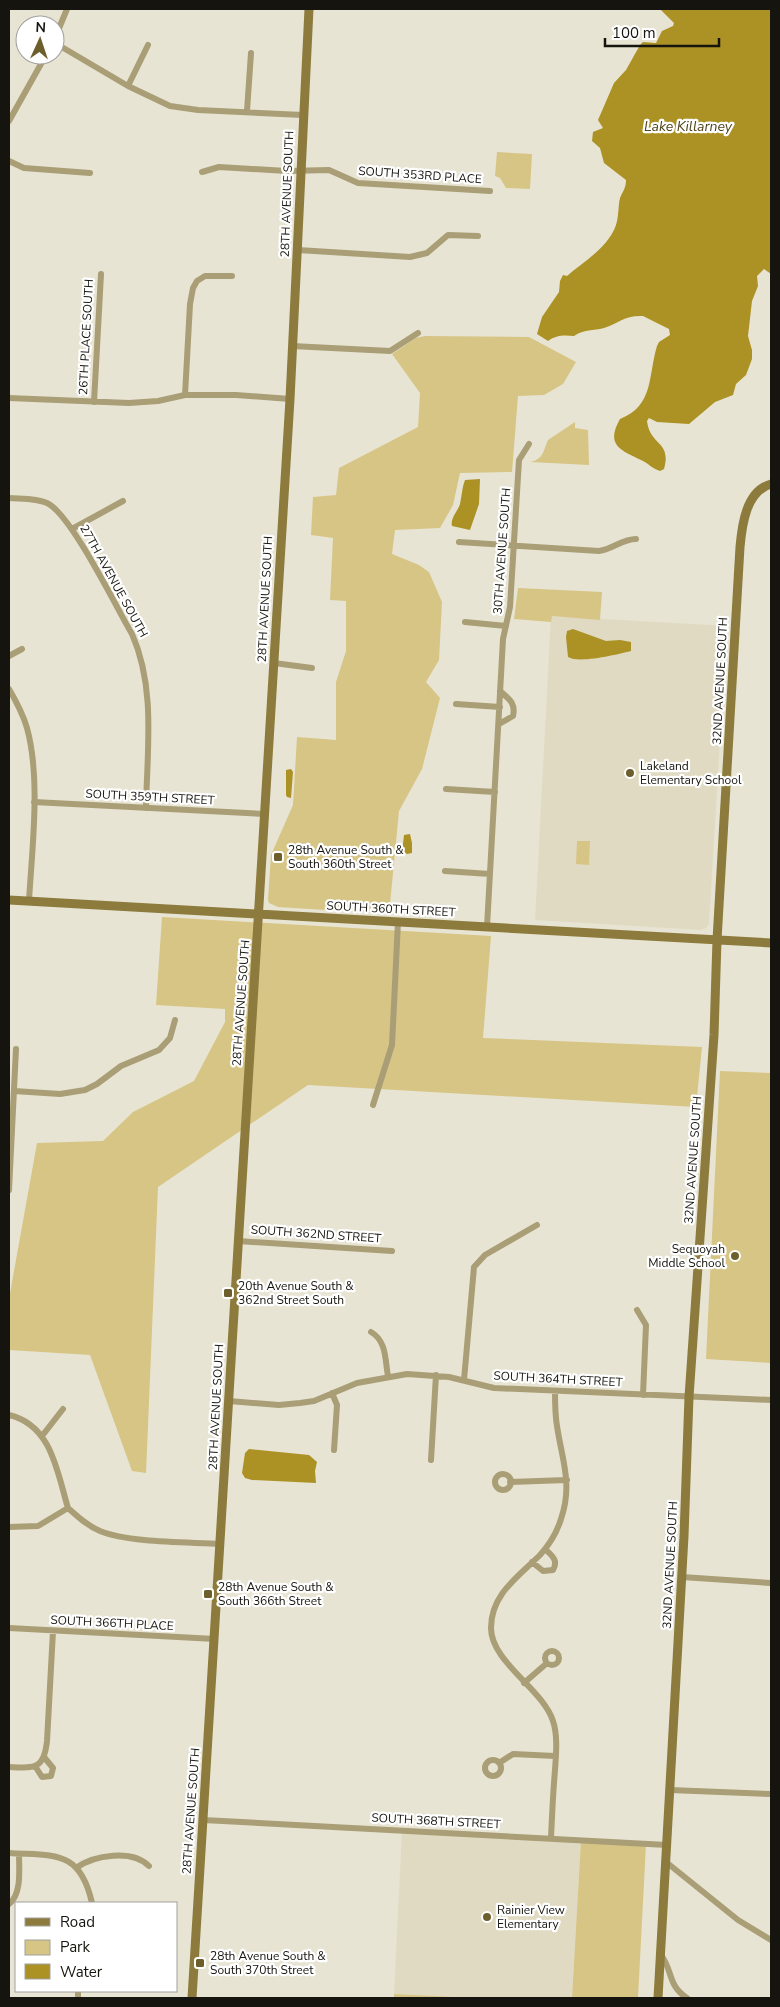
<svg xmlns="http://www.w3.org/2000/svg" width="780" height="2007" font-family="'Nunito Sans',sans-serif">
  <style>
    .built { fill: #e0dac2 }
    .green { fill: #d7c585 }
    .water { fill: #ac9124 }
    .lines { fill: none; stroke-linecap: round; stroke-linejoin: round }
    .street { stroke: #a99e76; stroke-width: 6 }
    .secondary { stroke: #8c7b3d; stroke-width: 9 }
    .poi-dot { fill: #6d5f2c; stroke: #fff; stroke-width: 2 }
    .labels { text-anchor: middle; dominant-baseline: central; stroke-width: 4.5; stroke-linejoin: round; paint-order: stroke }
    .street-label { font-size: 12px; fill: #15140e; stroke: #fff }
    .poi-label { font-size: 12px; fill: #15140e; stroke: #fff; text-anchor: start }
    .water-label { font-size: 14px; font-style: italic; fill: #50441a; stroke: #fff }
  </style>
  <rect width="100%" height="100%" fill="#e8e4d3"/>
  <path class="built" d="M 551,616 L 727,626 L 709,923 L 706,928 L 701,930 L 535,920 Z
    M 402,1831 L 581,1840 L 572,1998 L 475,1998 L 394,1994 Z"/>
  <path class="green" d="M 497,152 L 532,154 L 530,189 L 506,188 L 500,178 L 495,176 Z
    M 425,336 L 529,337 L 576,362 L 563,384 L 544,395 L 518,396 L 512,472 L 460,473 L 453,505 L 440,528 L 395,530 L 392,554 L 419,565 L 429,572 L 442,602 L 439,660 L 426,682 L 440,698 L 422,769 L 399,811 L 390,904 L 373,913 L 278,907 L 269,903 L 268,900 L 271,855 L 293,805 L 297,737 L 336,740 L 336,682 L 346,651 L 346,601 L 330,600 L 333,538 L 311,535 L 313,497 L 336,495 L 339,468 L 418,427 L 420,393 L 392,354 L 416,338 Z
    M 575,422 L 575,428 L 588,430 L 589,465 L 530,462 C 544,459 543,451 548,440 Z
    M 518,588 L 602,592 L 600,620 L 552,616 L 551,622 L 514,619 Z
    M 577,841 L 590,841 L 589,865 L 576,864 Z
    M 162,917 L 491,936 L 483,1038 L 702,1047 L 696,1107 L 308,1085 L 158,1187 L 146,1473 L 132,1471 L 90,1355 L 9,1350 L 9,1299 L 37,1143 L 103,1141 L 133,1112 L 194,1081 L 225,1022 L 225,1009 L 156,1005 Z
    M 720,1071 L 771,1073 L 771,1363 L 706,1359 Z
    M 581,1840 L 646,1844 L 638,1998 L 572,1998 Z
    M 394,1994 L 475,1998 L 394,1998 Z"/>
  <path class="water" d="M 660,9 L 771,9 L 771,274 L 764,269 L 757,276 L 758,286 L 752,301 L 748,336 L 752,350 L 752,359 L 746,375 L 736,384 L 733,395 L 715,402 L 689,424 L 657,422 L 649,418 L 647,421 C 650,446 672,441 664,469 L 660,471 C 653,469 649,464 643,461 C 621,450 605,446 620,419 C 654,406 648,376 657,346 L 659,342 L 670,335 L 669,329 L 643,316 C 625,315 619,323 604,328 C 593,331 584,329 574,336 C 564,335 556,335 548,341 L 537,334 L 542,317 L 559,292 L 560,281 L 563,275 L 567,276 C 584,261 608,248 616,225 C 619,216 618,206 620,198 C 623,191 626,188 626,180 L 604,163 L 600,148 L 592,141 L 593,132 L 603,128 L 598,120 L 614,83 L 626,70 L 640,45 L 643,42 L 656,43 L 662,31 L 673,26 L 674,23 Z
    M 480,479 L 479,504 L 470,530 L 452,526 C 450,518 458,511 460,504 C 462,495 462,488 465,480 Z
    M 573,629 L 606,641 L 620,640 L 631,642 L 631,651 C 619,654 579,664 568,657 L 566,637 L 567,631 Z
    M 291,769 L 293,772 L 291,798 L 287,797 L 286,795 L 286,770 Z
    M 410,834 L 412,843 L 412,853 L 407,854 L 402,852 L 404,835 Z
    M 249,1449 L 309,1455 L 317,1462 L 315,1471 L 316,1483 L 252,1480 L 245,1478 L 242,1473 L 245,1453 Z"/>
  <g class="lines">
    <path class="street" d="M 55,38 L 67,9
      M 55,43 L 128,86 L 170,106 L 198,110 L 303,115
      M 128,86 L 148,45
      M 247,111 L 251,53
      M 9,121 L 46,55
      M 9,161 L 24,168 L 90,173
      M 202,172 L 219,167 L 287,171 L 329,170 L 358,183 L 490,191
      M 298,250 L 410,257 L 427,253 L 448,235 L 478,236
      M 292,346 L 390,351 L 418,333
      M 185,395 L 190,304 L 193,288 L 197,281 L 205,276 L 232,276
      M 9,398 L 129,403 L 158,401 L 185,395 L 236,395 L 290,399
      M 94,402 L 101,274
      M 9,498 C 21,499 36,498 47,503 C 71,514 116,607 132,634 C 156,688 147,750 146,808
      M 72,529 L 123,501
      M 459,542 L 599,551 C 613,549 622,539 636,539
      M 465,622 L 506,626
      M 9,656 L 22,649
      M 274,663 L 312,668
      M 9,689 C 16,701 23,714 27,728 C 41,779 32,848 29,901
      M 456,704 L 500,707
      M 499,724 L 513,716 C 516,703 509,699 500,691
      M 446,789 L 495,792
      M 34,802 L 265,814
      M 445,871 L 490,874
      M 487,927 L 503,639 L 510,607 L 519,460 L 529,444
      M 14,1091 L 60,1094 L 85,1090 L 97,1084 L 121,1066 L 159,1050 L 170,1038 L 175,1020
      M 373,1105 L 392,1045 L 398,922
      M 9,1190 L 16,1049
      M 238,1241 L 392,1251
      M 637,1310 L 646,1325 L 643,1395
      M 371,1332 C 387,1341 385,1361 388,1376
      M 464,1380 L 474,1267 L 485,1255 L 537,1225
      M 332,1393 L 337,1405 L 334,1450
      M 229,1401 L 279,1405 L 300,1403 L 314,1401 L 357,1383 L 407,1374 L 449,1377 L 494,1388 L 771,1400
      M 9,1415 C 52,1425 57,1472 68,1508
      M 42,1436 L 63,1409
      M 431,1460 L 436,1375
      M495 1482a8 8 0 1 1 16 0a8 8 0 1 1-16 0Z
      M 510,1482 L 567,1480
      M 9,1527 L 38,1526 L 68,1508 C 78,1517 88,1526 100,1531 C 129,1543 188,1542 220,1544
      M 532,1562 L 543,1571 L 553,1570 C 559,1560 551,1555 545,1549
      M 682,1577 L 771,1583
      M 9,1628 L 215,1639
      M545 1658a7 7 0 1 1 14 0a7 7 0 1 1-14 0Z
      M 524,1683 L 547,1663
      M485 1768a8 8 0 1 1 16 0a8 8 0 1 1-16 0Z
      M 499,1763 L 513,1754 L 555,1756
      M 35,1766 L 42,1777 L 51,1776 L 53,1768 L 44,1757
      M 9,1767 C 34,1768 44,1770 47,1741 L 53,1631
      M 670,1790 L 771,1794
      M 203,1820 L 667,1845
      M 551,1838 C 552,1816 553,1793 555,1770 C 556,1755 558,1736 553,1721 C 543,1689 491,1662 491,1628 C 491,1594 519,1576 540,1555 C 550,1544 557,1532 561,1519 C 573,1484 562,1460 557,1426 C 555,1414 555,1403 555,1392
      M 9,1853 C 54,1856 80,1849 92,1903
      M 666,1862 L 738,1920 L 771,1940
      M 76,1868 C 94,1855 132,1849 149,1866
      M 9,1904 C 22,1894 19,1869 19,1854
      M 661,1955 C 673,1970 667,1985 687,1998
      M 78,1998 L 78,1991"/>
    <path class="secondary" d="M 9,900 L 771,943
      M 192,1998 L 290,399 L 309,9
      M 658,1998 L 684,1536 L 689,1397 L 714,1035 L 717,940 L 740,547 C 742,525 746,491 771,484"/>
  </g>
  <g class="poi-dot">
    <circle cx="630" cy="773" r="5"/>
    <rect x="273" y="852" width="10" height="10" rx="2.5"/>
    <circle cx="735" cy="1256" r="5"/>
    <rect x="223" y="1288" width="10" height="10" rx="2.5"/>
    <rect x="203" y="1589" width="10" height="10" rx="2.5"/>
    <circle cx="487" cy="1917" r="5"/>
    <rect x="195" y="1958" width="10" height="10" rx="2.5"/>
  </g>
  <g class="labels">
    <g class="street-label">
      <text transform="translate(420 175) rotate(4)">SOUTH 353RD PLACE</text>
      <text transform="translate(287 194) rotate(-88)">28TH AVENUE SOUTH</text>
      <text transform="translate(86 337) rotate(-87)">26TH PLACE SOUTH</text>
      <text transform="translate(502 551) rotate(-86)">30TH AVENUE SOUTH</text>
      <text transform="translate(114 581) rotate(61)">27TH AVENUE SOUTH</text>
      <text transform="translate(265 599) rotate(-87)">28TH AVENUE SOUTH</text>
      <text transform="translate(720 681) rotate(-87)">32ND AVENUE SOUTH</text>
      <text transform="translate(150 797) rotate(3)">SOUTH 359TH STREET</text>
      <text transform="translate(391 909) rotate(3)">SOUTH 360TH STREET</text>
      <text transform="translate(241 1003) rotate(-86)">28TH AVENUE SOUTH</text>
      <text transform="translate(693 1160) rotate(-86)">32ND AVENUE SOUTH</text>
      <text transform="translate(316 1234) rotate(4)">SOUTH 362ND STREET</text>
      <text transform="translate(558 1379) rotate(3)">SOUTH 364TH STREET</text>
      <text transform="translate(216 1407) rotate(-87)">28TH AVENUE SOUTH</text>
      <text transform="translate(670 1565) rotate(-87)">32ND AVENUE SOUTH</text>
      <text transform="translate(112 1623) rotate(3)">SOUTH 366TH PLACE</text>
      <text transform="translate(191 1811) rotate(-86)">28TH AVENUE SOUTH</text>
      <text transform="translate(436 1821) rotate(3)">SOUTH 368TH STREET</text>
    </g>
    <g class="poi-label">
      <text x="640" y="766">Lakeland<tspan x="640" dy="14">Elementary School</tspan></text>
      <text x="288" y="850">28th Avenue South &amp;<tspan x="288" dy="14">South 360th Street</tspan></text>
      <text x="725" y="1249" text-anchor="end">Sequoyah<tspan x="725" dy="14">Middle School</tspan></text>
      <text x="238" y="1286">20th Avenue South &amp;<tspan x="238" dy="14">362nd Street South</tspan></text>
      <text x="218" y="1587">28th Avenue South &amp;<tspan x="218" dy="14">South 366th Street</tspan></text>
      <text x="497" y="1910">Rainier View<tspan x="497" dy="14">Elementary</tspan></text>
      <text x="210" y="1956">28th Avenue South &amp;<tspan x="210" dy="14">South 370th Street</tspan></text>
    </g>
    <g class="water-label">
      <text x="688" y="126">Lake Killarney</text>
    </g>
  </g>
  <rect width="780" height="2007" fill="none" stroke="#15140e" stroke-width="20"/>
  <rect x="15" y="1902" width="162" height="90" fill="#ffffff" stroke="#a1a19f"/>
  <rect x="25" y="1918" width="25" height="8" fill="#8c7b3d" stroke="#a1a19f"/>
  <text x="60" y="1927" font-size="15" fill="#15140e">Road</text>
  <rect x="25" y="1940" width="25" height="15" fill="#d7c585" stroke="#a1a19f"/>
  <text x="60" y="1952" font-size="15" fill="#15140e">Park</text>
  <rect x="25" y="1964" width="25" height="15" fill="#ac9124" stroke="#a1a19f"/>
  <text x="60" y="1977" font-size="15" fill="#15140e">Water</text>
  <g transform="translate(40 40) rotate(3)"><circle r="24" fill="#ffffff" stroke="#a1a19f"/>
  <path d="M0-4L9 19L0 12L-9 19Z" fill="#6d5f2c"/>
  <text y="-8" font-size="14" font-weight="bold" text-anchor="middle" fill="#15140e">N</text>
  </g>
  <path d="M605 38v8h114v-8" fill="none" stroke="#15140e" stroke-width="2.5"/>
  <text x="612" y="38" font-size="15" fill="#15140e" stroke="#ffffff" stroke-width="4" paint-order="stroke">100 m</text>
</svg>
